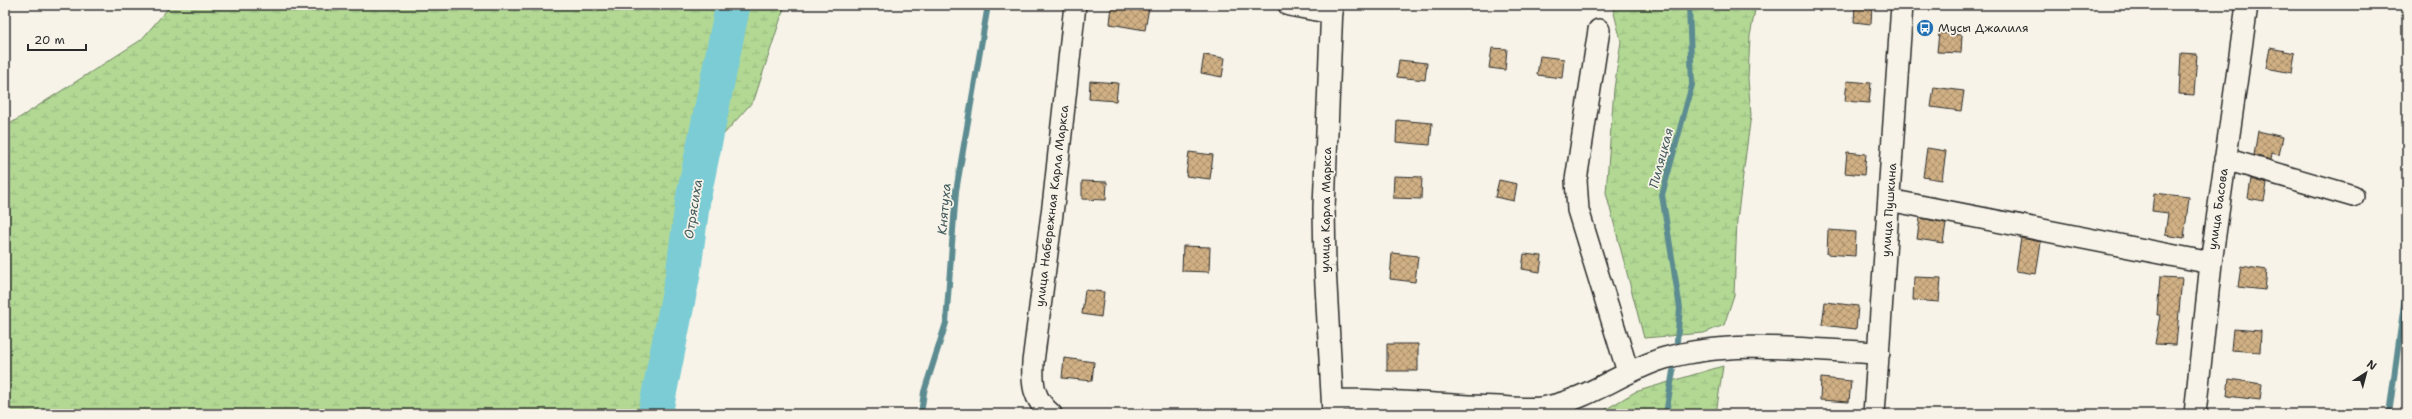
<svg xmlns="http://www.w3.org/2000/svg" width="2412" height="419" font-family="'Shantell Sans',sans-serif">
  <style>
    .wetland { fill: url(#wetland-marsh); stroke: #6e8260 }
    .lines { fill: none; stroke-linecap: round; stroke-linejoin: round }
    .stream { stroke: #5c8c91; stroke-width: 6 }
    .river { stroke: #7cccd5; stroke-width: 35 }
    .building { fill: url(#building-cross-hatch); stroke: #2b2b2b }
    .minor-casing { stroke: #2b2b2b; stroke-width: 24 }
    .minor { stroke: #f7f3e8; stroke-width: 21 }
    .labels { text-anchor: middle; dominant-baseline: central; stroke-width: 3.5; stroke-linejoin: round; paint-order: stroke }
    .poi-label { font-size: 12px; fill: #2b2b2b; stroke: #f7f3e8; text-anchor: start }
    .street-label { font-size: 12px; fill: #2b2b2b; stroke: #f7f3e8 }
    .water-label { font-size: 13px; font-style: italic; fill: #435b5e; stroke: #f7f3e8 }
  </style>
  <defs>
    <pattern id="wetland-marsh" width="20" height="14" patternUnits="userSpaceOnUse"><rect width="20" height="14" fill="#b2d894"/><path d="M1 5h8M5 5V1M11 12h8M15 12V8" fill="none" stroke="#99ba80"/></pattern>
    <pattern id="building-cross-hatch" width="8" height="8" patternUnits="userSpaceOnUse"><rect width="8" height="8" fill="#d0b084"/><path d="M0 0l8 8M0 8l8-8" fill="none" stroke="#a98f6c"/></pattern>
  </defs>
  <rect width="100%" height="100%" fill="#f7f3e8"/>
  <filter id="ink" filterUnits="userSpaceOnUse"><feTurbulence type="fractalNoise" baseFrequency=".025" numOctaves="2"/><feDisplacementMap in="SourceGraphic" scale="8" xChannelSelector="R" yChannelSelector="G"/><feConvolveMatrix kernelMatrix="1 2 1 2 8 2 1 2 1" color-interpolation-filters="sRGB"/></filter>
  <g filter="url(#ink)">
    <path class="wetland" d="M 171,5 L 785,5 L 754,100 L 702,159 L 693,199 L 651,356 L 656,414 L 5,414 L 5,127 L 141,40 Z
      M 1612,5 L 1756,5 L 1750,36 L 1748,79 L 1751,115 L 1737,220 L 1734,295 L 1724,325 L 1704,333 L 1644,338 L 1606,193 L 1614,89 L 1621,41 Z
      M 1723,366 L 1716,414 L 1603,414 L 1603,411 L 1635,392 Z"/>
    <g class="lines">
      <path class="stream" d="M 1677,341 L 1680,308 L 1662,195 L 1692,85 L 1689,5
        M 921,414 L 924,392 L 946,323 L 956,191 L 988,5
        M 1666,414 L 1673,371
        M 2389,414 L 2407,282"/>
      <path class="river" d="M 655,414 L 683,274 L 693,199 L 733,5"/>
    </g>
    <path class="building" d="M 1112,5 L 1149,7 L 1145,30 L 1110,24 Z
      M 1855,5 L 1872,5 L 1871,24 L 1854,22 Z
      M 1939,33 L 1962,35 L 1961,53 L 1937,52 Z
      M 1492,48 L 1507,49 L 1505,70 L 1489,68 Z
      M 2270,48 L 2295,53 L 2292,73 L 2266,68 Z
      M 2181,53 L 2197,54 L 2194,95 L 2179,94 Z
      M 1204,55 L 1225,58 L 1222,77 L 1201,73 Z
      M 1540,56 L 1564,59 L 1562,78 L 1537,75 Z
      M 1399,60 L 1427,63 L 1425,80 L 1397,77 Z
      M 1090,81 L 1118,83 L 1116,101 L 1089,99 Z
      M 1847,81 L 1871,83 L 1869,103 L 1845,101 Z
      M 1934,87 L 1964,91 L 1961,111 L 1931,107 Z
      M 1397,120 L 1432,123 L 1430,145 L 1396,142 Z
      M 2258,131 L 2283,137 L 2279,155 L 2272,153 L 2271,160 L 2254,155 Z
      M 1927,148 L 1946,151 L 1942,180 L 1923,177 Z
      M 1189,152 L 1213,155 L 1210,179 L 1186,176 Z
      M 1847,152 L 1866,154 L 1864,175 L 1845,173 Z
      M 1394,176 L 1422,177 L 1421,199 L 1393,198 Z
      M 2251,179 L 2267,184 L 2264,201 L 2248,198 Z
      M 1499,180 L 1517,184 L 1514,201 L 1495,197 Z
      M 1082,181 L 1107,182 L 1106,200 L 1082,199 Z
      M 2154,193 L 2189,197 L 2184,238 L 2165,235 L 2168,213 L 2152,211 Z
      M 1920,218 L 1946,223 L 1943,243 L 1917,239 Z
      M 1828,230 L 1856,232 L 1855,256 L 1827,254 Z
      M 2021,238 L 2041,242 L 2036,274 L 2016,271 Z
      M 1183,246 L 1210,247 L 1209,272 L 1182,271 Z
      M 1392,253 L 1418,256 L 1415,282 L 1390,279 Z
      M 1524,254 L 1542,256 L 1540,272 L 1522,269 Z
      M 2241,266 L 2267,270 L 2265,290 L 2238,287 Z
      M 1914,277 L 1941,278 L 1939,302 L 1913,300 Z
      M 2160,277 L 2182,278 L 2176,345 L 2155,344 L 2160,315 L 2157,315 Z
      M 1085,290 L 1104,292 L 1101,317 L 1082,314 Z
      M 1825,302 L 1858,306 L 1856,329 L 1822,325 Z
      M 2233,329 L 2261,331 L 2260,352 L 2231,350 Z
      M 1387,344 L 1418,344 L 1418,371 L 1387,371 Z
      M 1064,358 L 1094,362 L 1092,381 L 1062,378 Z
      M 1821,378 L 1851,381 L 1849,402 L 1820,400 Z
      M 2229,379 L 2262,384 L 2260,400 L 2227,396 Z"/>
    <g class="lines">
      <defs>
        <path id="minor" d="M 1289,5 L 1332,13
          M 1332,5 L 1324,208 L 1325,267 L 1333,413
          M 1599,30 L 1576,180 L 1578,210 L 1628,372
          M 2225,159 L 2353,196
          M 1889,200 L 2211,263
          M 1333,400 C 1389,399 1443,406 1499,407 C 1514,408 1532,410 1547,407 C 1589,399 1624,370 1665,358 C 1733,339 1809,350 1879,353
          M 1051,414 C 1033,399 1032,384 1033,362 L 1054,198 L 1075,5
          M 1874,414 L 1902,5
          M 2195,414 L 2211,263 L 2247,5"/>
      </defs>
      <use href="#minor" class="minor-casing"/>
      <use href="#minor" class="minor"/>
    </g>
  </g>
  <defs>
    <symbol id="bus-disc" viewBox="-11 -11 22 22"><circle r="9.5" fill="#1f6fb2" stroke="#f7f3e8"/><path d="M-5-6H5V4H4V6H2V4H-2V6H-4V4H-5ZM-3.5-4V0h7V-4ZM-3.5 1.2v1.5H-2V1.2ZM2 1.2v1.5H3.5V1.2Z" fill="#fff"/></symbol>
  </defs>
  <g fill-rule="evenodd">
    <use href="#bus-disc" x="1915" y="18" width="20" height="20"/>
  </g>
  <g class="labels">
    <g class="poi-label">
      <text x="1938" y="28">Мусы Джалиля</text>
    </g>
    <g class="street-label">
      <text transform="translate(1052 206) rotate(-83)">улица Набережная Карла Маркса</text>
      <text transform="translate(2218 209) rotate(-82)">улица Басова</text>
      <text transform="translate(1326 210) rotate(-89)">улица Карла Маркса</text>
      <text transform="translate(1889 210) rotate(-86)">улица Пушкина</text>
    </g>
    <g class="water-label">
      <text transform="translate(1661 158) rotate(-75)">Пиляцкая</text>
      <text transform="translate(693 209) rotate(-81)">Отрясиха</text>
      <text transform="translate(944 209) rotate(-85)">Княтуха</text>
    </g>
  </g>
  <rect width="2412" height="419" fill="none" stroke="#f7f3e8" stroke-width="20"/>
  <rect x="10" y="10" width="2392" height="399" fill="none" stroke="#2b2b2b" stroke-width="1.5" filter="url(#ink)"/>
  <g transform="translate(2366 373) rotate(36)" stroke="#f7f3e8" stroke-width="3" paint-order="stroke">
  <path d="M0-3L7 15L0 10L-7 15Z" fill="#2b2b2b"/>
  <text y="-6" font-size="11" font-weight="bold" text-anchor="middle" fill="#2b2b2b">N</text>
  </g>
  <path d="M28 44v6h58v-6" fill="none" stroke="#2b2b2b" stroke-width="2"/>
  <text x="34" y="44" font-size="12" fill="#2b2b2b" stroke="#f7f3e8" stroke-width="3" paint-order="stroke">20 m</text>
</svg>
